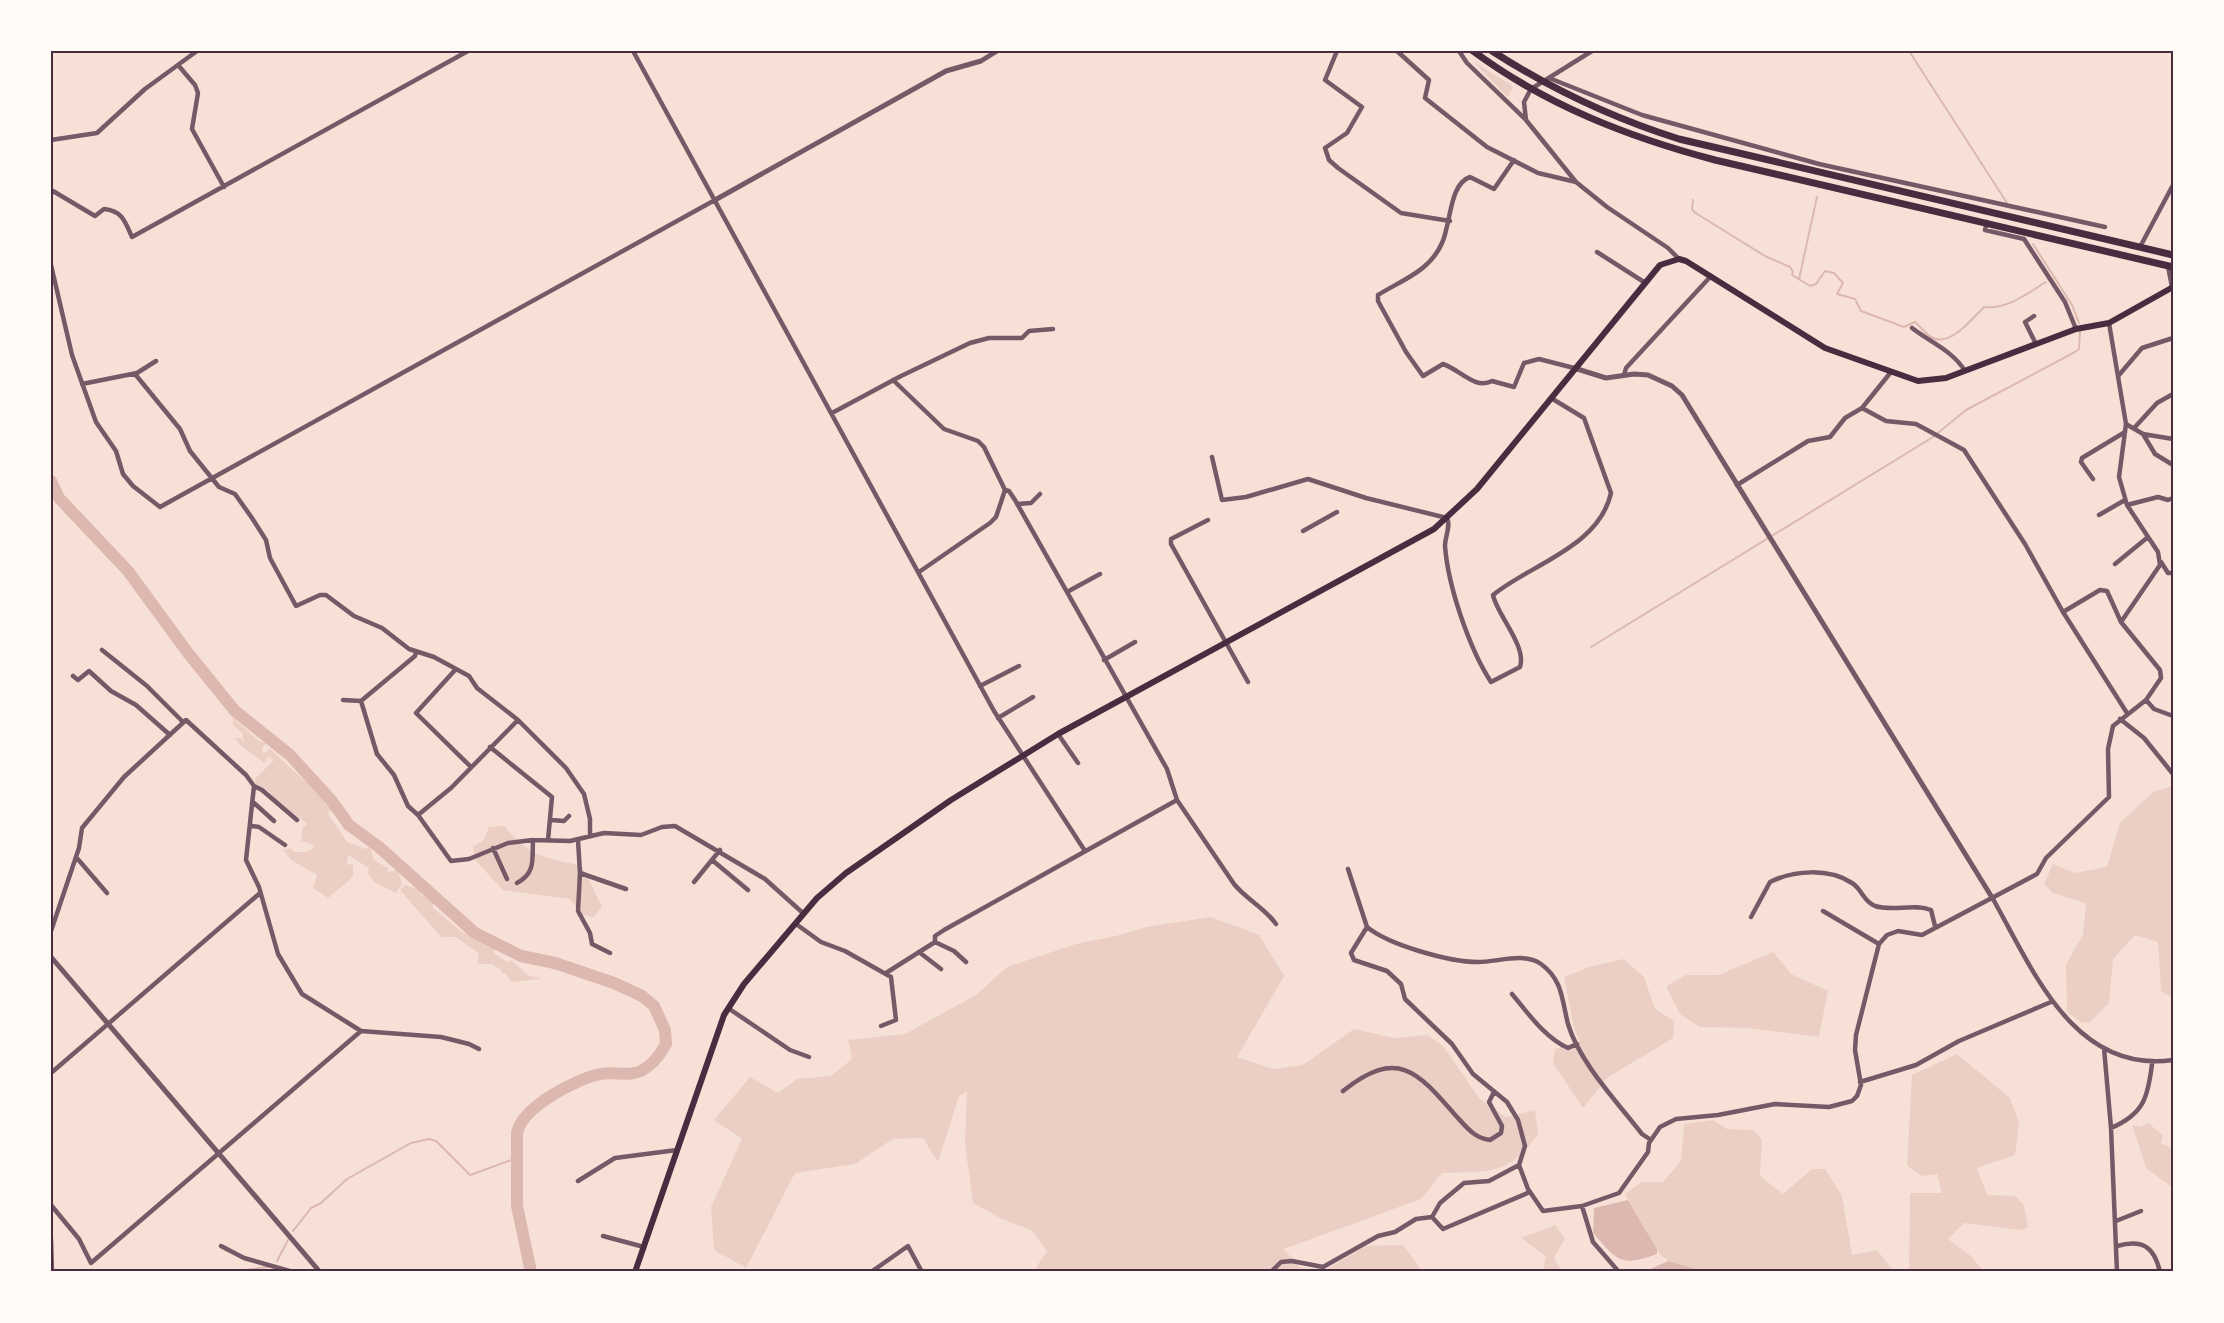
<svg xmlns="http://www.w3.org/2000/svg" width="2224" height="1323" font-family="'DM Sans',sans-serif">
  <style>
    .green { fill: #ebcfc5 }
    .water { fill: #dcb8b0 }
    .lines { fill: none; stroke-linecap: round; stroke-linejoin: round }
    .stream { stroke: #dcb8b0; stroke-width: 2 }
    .river { stroke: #dcb8b0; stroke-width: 12 }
    .minor { stroke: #755966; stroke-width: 4.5 }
    .tertiary { stroke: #755966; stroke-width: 5 }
    .secondary { stroke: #4a2c40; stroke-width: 6 }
    .trunk { stroke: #4a2c40; stroke-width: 7 }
    .neatline { fill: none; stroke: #4a2c40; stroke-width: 2 }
  </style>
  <rect width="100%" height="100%" fill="#f7e1d7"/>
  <path class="green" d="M 1473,61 L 1511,85 L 1513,88 L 1507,97 Z
    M 233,718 L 259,741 L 266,743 L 262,749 L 264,753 L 270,749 L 305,781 L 318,788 L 324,802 L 332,811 L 328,811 L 329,815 L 347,842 L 365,849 L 370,847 L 374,860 L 388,868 L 388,872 L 398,870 L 402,884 L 396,893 L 374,882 L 368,874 L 369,868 L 348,855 L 347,864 L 353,865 L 353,877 L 328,898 L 313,888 L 317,875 L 291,860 L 283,850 L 291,848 L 294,852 L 306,852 L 314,848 L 312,844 L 301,841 L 303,827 L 307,824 L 273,797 L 271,793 L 256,784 L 255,779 L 274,760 L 268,757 L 264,763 L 239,744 L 235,738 L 241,738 L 244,743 L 242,733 L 233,725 Z
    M 2173,786 L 2173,998 L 2161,991 L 2158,942 L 2135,935 L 2113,959 L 2109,1003 L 2090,1022 L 2082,1023 L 2067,1012 L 2066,964 L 2083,935 L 2086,903 L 2053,893 L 2044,884 L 2053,864 L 2074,873 L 2107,867 L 2120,823 L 2153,792 Z
    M 505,826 C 527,857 548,858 582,866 L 602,907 L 594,917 L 582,915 L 570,899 L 503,890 L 475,860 L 473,846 L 483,841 L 489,827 Z
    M 405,885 L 421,890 L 421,896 L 425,895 L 433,902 L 433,908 L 463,933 L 475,935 L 494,948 L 494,953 L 508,963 L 511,960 L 528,975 L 541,979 L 512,982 L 505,973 L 502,974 L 500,967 L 497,968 L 493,964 L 478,964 L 478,954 L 484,953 L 478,953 L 456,937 L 441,937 L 400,890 Z
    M 1211,917 L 1259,935 L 1284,976 L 1237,1057 L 1273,1069 L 1303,1065 L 1354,1029 L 1394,1038 L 1427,1035 L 1443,1046 L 1480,1099 L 1506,1117 L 1535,1110 L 1538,1134 C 1508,1176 1489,1171 1442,1173 L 1421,1199 L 1284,1249 L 1300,1268 L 1324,1271 L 1366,1246 L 1403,1245 L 1423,1272 L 1037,1272 L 1037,1266 L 1047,1251 L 1031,1230 L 1000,1218 L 973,1203 L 965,1144 L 967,1091 L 959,1096 L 938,1162 L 923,1138 L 893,1139 L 855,1164 L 795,1173 L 746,1268 L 714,1250 L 711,1207 L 742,1139 L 714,1120 L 750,1077 L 778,1093 L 797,1079 L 831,1076 L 852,1059 L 848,1040 L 905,1034 L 976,995 L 1007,967 L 1076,944 L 1120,935 L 1146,927 Z
    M 1773,952 L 1791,974 L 1828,991 L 1819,1037 L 1748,1028 L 1700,1027 L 1680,1014 L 1666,986 L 1686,975 L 1719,975 Z
    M 1623,959 L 1644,977 L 1655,1009 L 1674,1021 L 1673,1038 L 1607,1078 L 1583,1108 L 1553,1063 L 1555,1049 L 1580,1042 L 1574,1028 L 1564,977 L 1589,967 Z
    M 1957,1054 L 2010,1098 L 2019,1123 L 2015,1155 L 1977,1168 L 1987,1195 L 2015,1196 L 2024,1205 L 2028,1228 L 2020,1230 L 1964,1223 L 1948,1239 L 1972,1257 L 1984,1272 L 1909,1272 L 1910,1193 L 1942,1193 L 1937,1174 L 1922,1176 L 1907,1166 L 1912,1075 Z
    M 1713,1120 L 1727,1129 L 1754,1130 L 1762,1140 L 1760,1176 L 1783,1194 L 1812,1169 L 1825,1169 L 1842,1196 L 1852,1255 L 1877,1250 L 1894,1272 L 1698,1272 L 1668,1261 L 1660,1254 L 1625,1194 L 1642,1182 L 1663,1182 L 1681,1161 L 1684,1124 Z
    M 2148,1123 L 2163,1135 L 2161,1143 L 2173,1149 L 2173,1188 L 2146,1168 L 2132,1125 L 2141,1127 Z
    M 1555,1225 L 1565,1238 L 1554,1258 L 1562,1272 L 1543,1272 L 1546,1256 L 1521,1238 Z"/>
  <path class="water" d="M 1628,1200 L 1657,1249 L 1657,1254 C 1620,1268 1617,1260 1593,1233 L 1594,1208 Z
    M 1668,1261 L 1695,1269 L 1698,1272 L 1644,1272 Z"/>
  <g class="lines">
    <path class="stream" d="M 1909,51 L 2007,203
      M 1693,200 L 1692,209 L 1694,212 L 1765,256 L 1790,267 L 1793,272 L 1792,275 L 1810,286 L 1816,284 L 1825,271 L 1834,273 L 1843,283 L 1837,294 L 1855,299 L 1861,311 L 1904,327 L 1915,322 C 1921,327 1926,335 1933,338 C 1951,346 1972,319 1984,307 C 2007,310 2028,293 2046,282
      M 2033,244 L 2072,305 L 2079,323
      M 1799,279 L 1817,197
      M 1591,647 L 1933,437 L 1966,410 L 2075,352 L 2079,349 L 2080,332
      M 293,1231 L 311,1208 L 321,1203 L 347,1179 L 411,1143 L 429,1139 L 436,1141 L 470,1175 L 517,1158
      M 277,1261 L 288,1240
      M 229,1272 L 268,1267"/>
    <path class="river" d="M 51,481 L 59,498 L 128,571 L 188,653 L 235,711 L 290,755 L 331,800 L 349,825 L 379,847 L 475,933 L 521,956 L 555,963 L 614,983 L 642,996 L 654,1006 L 665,1030 L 666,1044 C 660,1055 653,1065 641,1071 C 629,1077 614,1071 600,1074 C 576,1079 522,1107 517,1133 L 517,1206 L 531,1272"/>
    <path class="minor" d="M 633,51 L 994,711 L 1085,851
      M 1337,51 L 1325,80 L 1362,107 L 1347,133 L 1325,148 L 1329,160 L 1338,168 L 1401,213 L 1450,221
      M 1397,51 L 1429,80 L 1425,98 L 1487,147 L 1538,173 L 1576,182
      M 1459,51 L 1467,63 L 1526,120
      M 1592,51 L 1531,89 L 1524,102 L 1526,120 L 1576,182 L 1607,207 L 1668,248 L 1679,259
      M 178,65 L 195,85 L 198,93 L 192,129 L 224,187
      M 1549,78 L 1642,115 L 1819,164 L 2105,227
      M 51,140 L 97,133 L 145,89 L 197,51
      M 1514,160 L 1494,189 L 1470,177 C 1449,184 1451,224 1442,243 C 1430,271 1402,280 1378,295 L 1378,301 L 1406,352 L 1423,376 L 1443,364 C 1459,369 1475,390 1492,381 L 1514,387 L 1524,363 L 1539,359 L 1574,368
      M 51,194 L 53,191 L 95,216 L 104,209 C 123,211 125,222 132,237 L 468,51
      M 1987,222 L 1985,230 L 2024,239 L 2065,302 L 2076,329
      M 2140,247 L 2173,185
      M 1597,252 L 1644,282
      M 51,265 L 72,355 L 96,422 L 116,451 L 123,474 L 133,486 L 160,507 L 715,200
      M 2168,266 L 2172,287
      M 2034,316 L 2025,322 L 2036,344
      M 1912,328 C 1930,342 1953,351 1965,371
      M 135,374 L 180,429 L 190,451 L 219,487 L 235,494 L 252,518 L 266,540 L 270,558 L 296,606 L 320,595 L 326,595 L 354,616 L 382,628 L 409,649 L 434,657 L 469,676 L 477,688 L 518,720 L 566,768 L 584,794 L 590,819 L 590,835
      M 1624,375 L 1626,368 L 1711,276
      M 2119,375 L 2142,348 L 2173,338
      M 893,380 L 944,429 L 978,441 L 984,447 L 1005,490 L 1009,491 L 1015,500 L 1167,769 L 1177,800 L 1234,884 C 1247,900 1264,907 1276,924
      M 82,384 L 137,373 L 156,361
      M 1862,408 L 1886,421 L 1916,424 L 1964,450 L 2025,544 L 2063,612 L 2127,713
      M 832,413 L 901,376 L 970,343 L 989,338 L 1022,338 L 1029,331 L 1053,329
      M 2126,424 L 2143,434 L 2155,454 L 2173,465
      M 2135,427 L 2157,403 L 2173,394
      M 2143,434 L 2173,439
      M 1212,457 L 1222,500 L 1246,497 L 1308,479 L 1366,498 L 1447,518 C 1451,527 1445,536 1445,546 C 1448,586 1469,648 1491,682 L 1520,667 C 1527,646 1497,615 1493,595 C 1531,564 1599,547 1611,493 L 1584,418 L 1551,398
      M 2093,479 L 2081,462 L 2082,458 L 2125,432
      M 1737,485 L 1808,441 L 1830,437 L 1845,418 L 1862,408 L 1891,372
      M 1017,504 L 1031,503 L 1040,494
      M 2127,505 L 2158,497 L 2168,500 L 2173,498
      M 2099,515 L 2125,500
      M 1208,520 L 1171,539 L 1171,544 L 1248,682
      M 1303,531 L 1337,512
      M 2161,562 L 2168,573 L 2173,573
      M 2115,564 L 2148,537
      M 919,572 L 990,523 L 996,517 L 1005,490
      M 1067,592 L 1100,574
      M 2063,612 L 2100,590 L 2107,591 L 2121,622
      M 102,650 L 147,686 L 183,722
      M 1104,660 L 1135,642
      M 456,669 L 416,713 L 471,767
      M 73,676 L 78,680 L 89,671 L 111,691 L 136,705 L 170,735
      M 980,686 L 1019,666
      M 343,700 L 361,701 L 377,754 L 394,775 L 408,806 L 418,815 L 451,861 L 469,859 L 508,843 L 533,840 L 570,841 L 604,833 L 641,835 L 662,827 L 675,826 L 765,879 L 804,914
      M 2146,700 L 2154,709 L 2173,716
      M 361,701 L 415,656 L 416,652
      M 998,718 L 1033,697
      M 2120,719 L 2144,738 L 2173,774
      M 1058,734 L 1078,763
      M 490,747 L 552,797 L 548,840
      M 254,786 L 262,790 L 297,820
      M 254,803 L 274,821
      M 418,815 L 451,788 L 518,720
      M 551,820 L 564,821 L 569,816
      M 252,826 L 259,827 L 285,845
      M 578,840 L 580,873 L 578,911 L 590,933 L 592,944 L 610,953
      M 493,848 L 507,879
      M 76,857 L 107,893
      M 712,860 L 748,890
      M 580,873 L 626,889
      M 694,882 L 720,850
      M 517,883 C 536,873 532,859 533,840
      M 1993,899 C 2033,970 2074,1074 2173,1060
      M 1823,911 L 1879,944
      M 1751,917 L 1770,882 C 1794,870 1829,868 1852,883 C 1862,889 1863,901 1875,906 C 1893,912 1914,903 1931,910 L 1935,926
      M 796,924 L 821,942 L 845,951 L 891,977 L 896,1020 L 881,1026
      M 1367,927 C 1389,945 1449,962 1478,962 C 1498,962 1524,952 1541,964 C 1563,980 1562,1001 1568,1024 C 1579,1062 1618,1103 1642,1134 L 1651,1140
      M 51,931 L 79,848 L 82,828 L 124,777 L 186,720 L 246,775 L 254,786 L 246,860 L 259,887 L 278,954 L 302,994 L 361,1031 L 441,1037 L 469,1044 L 479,1049
      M 935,942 L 954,951 L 966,962
      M 919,952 L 941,969
      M 886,973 L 935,942 L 935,936 L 944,930 L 1177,800
      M 1512,994 C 1528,1013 1545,1038 1568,1048 L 1577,1044
      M 728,1008 L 790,1050 L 809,1057
      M 2104,1048 L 2111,1128 L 2117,1272
      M 51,1073 L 259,894
      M 1860,1082 L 1916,1065 L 1959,1041 L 2051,1002
      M 1343,1091 C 1398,1047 1418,1072 1457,1117 C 1468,1129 1475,1138 1490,1140 L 1501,1133 L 1502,1126 L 1489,1102 L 1494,1092
      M 2111,1128 C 2144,1114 2148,1097 2152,1064
      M 1519,1165 L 1528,1189 L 1543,1211 L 1582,1206 L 1619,1193 L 1648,1152 L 1649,1143 L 1660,1127 L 1676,1119 L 1718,1115 L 1775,1104 L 1829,1107 L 1852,1101 L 1857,1096 L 1861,1085 L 1855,1050 L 1856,1035 L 1879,944 L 1887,935 L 1898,931 L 1922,935 L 2037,874 L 2046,858 L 2109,797 L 2108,749 L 2113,726 L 2146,700 L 2161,678 L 2160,670 L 2121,622 L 2160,565 L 2158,552 L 2127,505 L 2119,477 L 2126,424 L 2109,323
      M 578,1181 L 615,1158 L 677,1150
      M 51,1205 L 79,1239 L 91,1263 L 361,1031
      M 1582,1206 L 1593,1242 L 1619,1272
      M 1432,1217 L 1443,1229 L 1530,1192
      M 2116,1221 L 2141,1211
      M 603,1236 L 644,1247
      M 51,1239 L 52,1272
      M 221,1246 L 244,1258 L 293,1272
      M 2117,1246 C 2142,1239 2154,1246 2160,1272
      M 871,1272 L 908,1246 L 922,1272
      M 1271,1272 L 1281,1262 L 1292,1261 L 1323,1267 L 1378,1236 L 1395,1232 L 1416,1219 L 1432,1217 L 1440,1203 L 1464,1183 L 1489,1181 L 1519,1165 L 1525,1146 L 1518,1120 L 1507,1102 L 1473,1074 L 1452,1044 L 1405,999 L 1401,984 L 1387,971 L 1354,960 L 1351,953 L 1367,927 L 1348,869"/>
    <path class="tertiary" d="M 715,200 L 946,71 L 981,61 L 997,51
      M 1574,368 L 1606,378 L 1634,374 L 1648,375 L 1672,386 L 1682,395 L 1993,899
      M 51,957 L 320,1272"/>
    <path class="secondary" d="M 635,1272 L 724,1015 L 744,984 L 817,898 L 846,873 L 951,800 L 1058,734 L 1434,529 L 1477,489 L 1660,265 L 1679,259 L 1686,261 L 1825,348 L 1918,381 L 1946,378 L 2076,329 L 2109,323 L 2173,287"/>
    <path class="trunk" d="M 1473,51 C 1546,105 1628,137 1715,160 L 2173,267
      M 1492,51 C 1551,89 1612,118 1679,139 L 2173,255"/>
  </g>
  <rect width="2224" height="1323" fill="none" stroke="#fffaf5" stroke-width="105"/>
  <rect x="52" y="52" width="2120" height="1218" class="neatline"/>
</svg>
